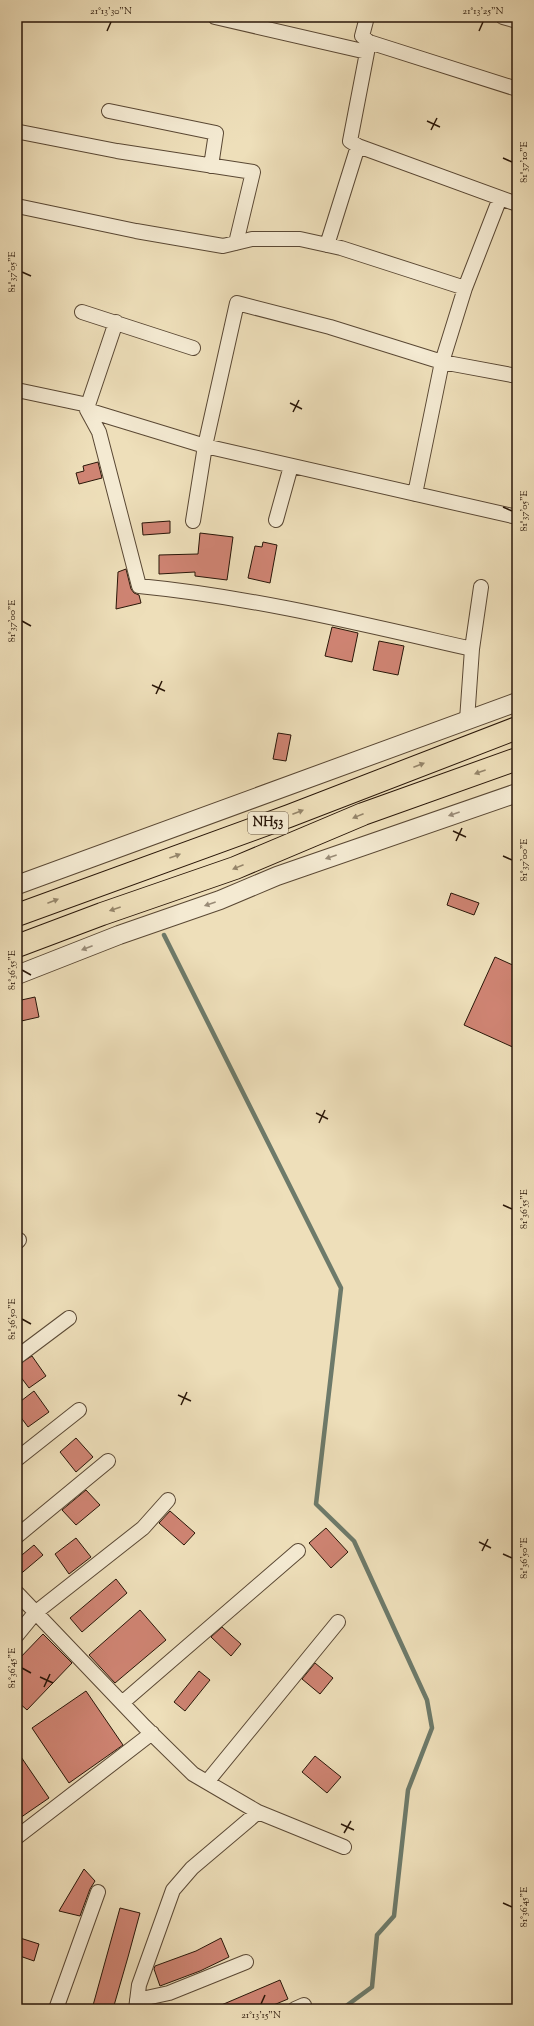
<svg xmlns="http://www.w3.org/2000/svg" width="534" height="2026" font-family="'Sorts Mill Goudy',serif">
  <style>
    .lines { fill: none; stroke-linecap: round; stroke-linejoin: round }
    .stream { stroke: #6d7a6a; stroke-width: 4.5 }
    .building { fill: #cf8473; stroke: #291608 }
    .minor-casing { stroke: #5a4834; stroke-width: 16 }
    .tertiary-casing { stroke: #5a4834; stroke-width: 20 }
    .trunk-casing { stroke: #291608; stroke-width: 24 }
    .minor { stroke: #f4ead2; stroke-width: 14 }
    .tertiary { stroke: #f4ead2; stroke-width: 18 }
    .trunk { stroke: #eedfba; stroke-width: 22 }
    .oneway { fill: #95856a }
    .oneway2 { fill: #998b77 }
    .ticks { fill: none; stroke: #291608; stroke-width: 1.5 }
    .labels { text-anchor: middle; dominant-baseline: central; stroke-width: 4; stroke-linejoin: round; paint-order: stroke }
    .shield { fill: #f4ead2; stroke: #665645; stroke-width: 1 }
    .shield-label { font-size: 13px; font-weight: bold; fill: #291608 }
    .neatline { fill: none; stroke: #291608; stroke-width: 1.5 }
    .ticks-label { font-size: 10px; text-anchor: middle; fill: #291608 }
  </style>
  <rect width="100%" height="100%" fill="#eedfba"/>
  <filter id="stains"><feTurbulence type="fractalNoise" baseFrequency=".005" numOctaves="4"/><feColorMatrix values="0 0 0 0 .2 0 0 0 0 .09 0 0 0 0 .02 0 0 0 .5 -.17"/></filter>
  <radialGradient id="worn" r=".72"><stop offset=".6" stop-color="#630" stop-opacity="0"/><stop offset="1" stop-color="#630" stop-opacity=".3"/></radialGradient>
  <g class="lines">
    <path class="stream" d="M 164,935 L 341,1288 L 316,1504 L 354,1541 L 427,1700 L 432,1728 L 408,1790 L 394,1916 L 377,1935 L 372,1987 L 342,2009"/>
  </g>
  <path class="building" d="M 98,462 L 102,478 L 79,484 L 76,473 L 84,471 L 83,466 Z
    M 170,521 L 170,533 L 143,535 L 142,523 Z
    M 200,533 L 233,537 L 227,580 L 195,576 L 195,572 L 159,574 L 159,555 L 198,554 Z
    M 263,542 L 277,545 L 270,583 L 248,578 L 255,546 L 262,547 Z
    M 126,569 L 131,589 L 134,593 L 139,595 L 141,603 L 116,609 L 118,572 Z
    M 332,627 L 358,633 L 352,662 L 325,656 Z
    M 379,641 L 404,646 L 398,675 L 373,670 Z
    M 278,733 L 291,735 L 286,761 L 273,759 Z
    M 451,893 L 479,903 L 474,915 L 447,905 Z
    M 495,957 L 517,967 L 517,1049 L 464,1025 Z
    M 35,997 L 39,1017 L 17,1022 L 17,1001 Z
    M 32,1356 L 46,1376 L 29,1388 L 17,1372 L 17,1365 Z
    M 34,1391 L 49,1412 L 28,1427 L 17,1412 L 17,1404 Z
    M 76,1438 L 93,1457 L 76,1472 L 60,1452 Z
    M 86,1490 L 100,1505 L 76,1525 L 62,1510 Z
    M 170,1511 L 195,1533 L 184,1545 L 159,1523 Z
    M 326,1528 L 348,1552 L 331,1568 L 309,1543 Z
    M 76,1538 L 91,1557 L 69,1574 L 55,1554 Z
    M 34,1545 L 43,1555 L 17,1577 L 17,1559 Z
    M 116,1579 L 127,1593 L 82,1632 L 70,1618 Z
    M 140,1610 L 166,1640 L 115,1683 L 89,1655 Z
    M 222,1627 L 241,1644 L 231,1656 L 211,1637 Z
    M 43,1634 L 72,1663 L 27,1710 L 17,1701 L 17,1661 Z
    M 315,1663 L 333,1678 L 320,1694 L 302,1679 Z
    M 199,1671 L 210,1680 L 185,1711 L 174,1702 Z
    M 86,1691 L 123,1745 L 69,1783 L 32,1728 Z
    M 17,1751 L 49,1798 L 17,1820 Z
    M 315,1756 L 341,1777 L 327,1793 L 302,1772 Z
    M 84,1869 L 95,1881 L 90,1889 L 80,1916 L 59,1911 Z
    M 120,1908 L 140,1913 L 128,1957 L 113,2009 L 92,2009 Z
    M 17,1937 L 39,1944 L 34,1961 L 17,1955 Z
    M 221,1938 L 229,1957 L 200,1971 L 160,1986 L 154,1969 L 155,1966 L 196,1951 Z
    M 280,1980 L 288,1999 L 264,2009 L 212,2009 Z"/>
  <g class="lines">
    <defs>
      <path id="minor" d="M 215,17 L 367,52
        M 367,17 L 362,36 L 369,42 L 517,89
        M 503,17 L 517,21
        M 369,42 L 350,141 L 358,146 L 517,204
        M 109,111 L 216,133 L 211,166
        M 20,132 L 117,151 L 253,172 L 236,243
        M 17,206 L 136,231 L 223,246 L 252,239 L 300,239 L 341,248 L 465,288
        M 327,245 L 358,146
        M 82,312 L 193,348
        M 17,390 L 88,405 L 87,410 L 205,446 L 517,517
        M 88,405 L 116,322
        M 87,410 L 99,432 L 139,586 C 252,597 362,624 472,649
        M 415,494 L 442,362 L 465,288 L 500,198
        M 276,520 L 291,466
        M 193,521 L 205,446 L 237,303 L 330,327 L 442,362 L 517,376
        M 467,720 L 472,649 L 481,587
        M 17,1242 L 19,1240
        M 17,1357 L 69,1318
        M 17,1459 L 79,1410
        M 17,1536 L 108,1461
        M 17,1593 L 144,1726 L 193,1774 L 258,1812 L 344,1847
        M 17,1635 L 35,1613 L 143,1528 L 168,1500
        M 122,1703 L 298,1551
        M 207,1782 L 338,1622
        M 17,1837 L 152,1733
        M 137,2000 L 169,1993 L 246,1962
        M 56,2009 L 98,1892
        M 136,2009 L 139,1985 L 173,1890 L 192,1868 L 258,1812
        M 295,2009 L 304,2005"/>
      <path id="tertiary" d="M 17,885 L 517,702
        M 17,975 L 119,935 L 220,900 L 277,876 L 517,793"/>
      <path id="trunk" d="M 17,915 L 289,816 L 517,728
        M 17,946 L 102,914 L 235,868 L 363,814 L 517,759"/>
    </defs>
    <use href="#minor" class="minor-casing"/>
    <use href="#tertiary" class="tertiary-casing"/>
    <use href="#trunk" class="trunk-casing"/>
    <use href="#minor" class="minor"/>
    <use href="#tertiary" class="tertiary"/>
    <use href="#trunk" class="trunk"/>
  </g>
  <defs><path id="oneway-solid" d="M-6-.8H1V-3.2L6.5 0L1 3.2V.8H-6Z"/></defs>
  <g class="oneway">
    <use href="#oneway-solid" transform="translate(419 765) rotate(-21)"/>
    <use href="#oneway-solid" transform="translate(480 772) rotate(160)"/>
    <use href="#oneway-solid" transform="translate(298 812) rotate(-21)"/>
    <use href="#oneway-solid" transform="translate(358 816) rotate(158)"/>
    <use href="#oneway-solid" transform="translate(175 856) rotate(-20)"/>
    <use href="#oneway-solid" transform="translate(238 867) rotate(158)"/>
    <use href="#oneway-solid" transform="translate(53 901) rotate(-21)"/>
    <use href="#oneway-solid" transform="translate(115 909) rotate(161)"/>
  </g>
  <g class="oneway2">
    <use href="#oneway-solid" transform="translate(454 814) rotate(161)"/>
    <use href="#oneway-solid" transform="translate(331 857) rotate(161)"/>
    <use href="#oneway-solid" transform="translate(210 904) rotate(161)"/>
    <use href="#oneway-solid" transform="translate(87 948) rotate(159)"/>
  </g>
  <path class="ticks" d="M 107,31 L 111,22M 479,31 L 483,22M 427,121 L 440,127M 431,130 L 437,118M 503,158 L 512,162M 22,272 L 31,276M 290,403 L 302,409M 293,412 L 299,400M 503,507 L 512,511M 22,621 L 31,626M 152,685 L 165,691M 156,694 L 162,681M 453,831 L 466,837M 456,841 L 462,828M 503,856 L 512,860M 22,970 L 31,975M 316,1113 L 328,1119M 319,1123 L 325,1110M 503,1205 L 512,1209M 22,1319 L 31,1324M 178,1395 L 191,1401M 181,1405 L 187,1392M 479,1542 L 491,1548M 482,1551 L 488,1539M 503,1554 L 512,1558M 22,1668 L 31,1673M 40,1677 L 53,1683M 44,1687 L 50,1674M 341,1824 L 354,1830M 344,1833 L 351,1821M 503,1903 L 512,1907M 261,2004 L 265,1995"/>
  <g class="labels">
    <rect class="shield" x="248" y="812" width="40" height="22" rx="3"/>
    <g class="shield-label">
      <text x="268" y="823">NH53</text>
    </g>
  </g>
  <rect width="534" height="2026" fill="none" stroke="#eedfba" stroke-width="44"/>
  <rect x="22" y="22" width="490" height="1982" class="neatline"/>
  <g class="ticks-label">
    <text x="111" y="14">21°13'30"N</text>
    <text x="483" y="14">21°13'25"N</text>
    <text transform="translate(523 162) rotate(-90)" y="4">81°37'10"E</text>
    <text transform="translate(11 272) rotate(-90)" y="4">81°37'05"E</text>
    <text transform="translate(523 511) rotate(-90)" y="4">81°37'05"E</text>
    <text transform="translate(11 621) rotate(-90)" y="4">81°37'00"E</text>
    <text transform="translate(523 860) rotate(-90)" y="4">81°37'00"E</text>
    <text transform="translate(11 970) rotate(-90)" y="4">81°36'55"E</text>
    <text transform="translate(523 1209) rotate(-90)" y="4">81°36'55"E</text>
    <text transform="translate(11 1319) rotate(-90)" y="4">81°36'50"E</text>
    <text transform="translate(523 1558) rotate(-90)" y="4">81°36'50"E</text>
    <text transform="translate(11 1668) rotate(-90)" y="4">81°36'45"E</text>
    <text transform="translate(523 1907) rotate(-90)" y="4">81°36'45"E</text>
    <text x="261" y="2018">21°13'15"N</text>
  </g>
  <rect width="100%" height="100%" filter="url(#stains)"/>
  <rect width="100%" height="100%" fill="url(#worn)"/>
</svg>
